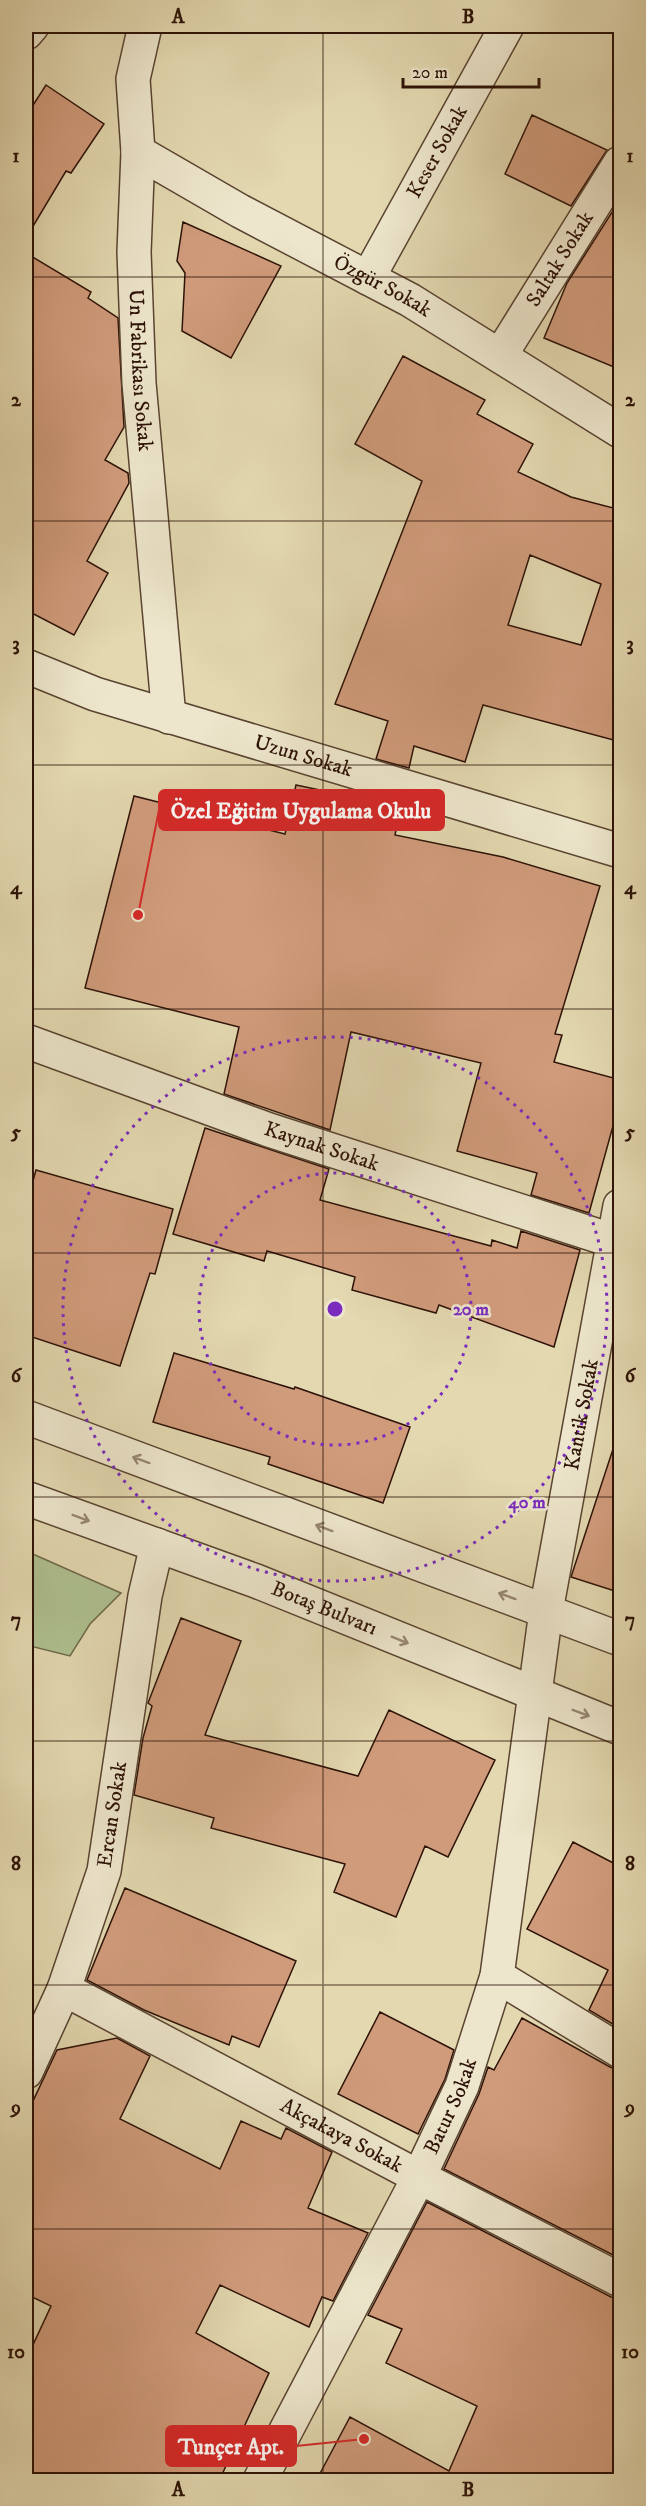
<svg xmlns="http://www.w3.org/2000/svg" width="646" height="2506" font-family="'IM FELL DW Pica',serif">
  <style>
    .green { fill: #aec08f; stroke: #6e694b; stroke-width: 1.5 }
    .building { fill: #d09b7b; stroke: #2d1207; stroke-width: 1.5; fill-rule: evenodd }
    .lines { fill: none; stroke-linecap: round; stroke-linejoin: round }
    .minor-casing { stroke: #5a4431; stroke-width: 36 }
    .minor { stroke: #ede6cc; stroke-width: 33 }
    .oneway { stroke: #978773 }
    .grid { fill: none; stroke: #2d1207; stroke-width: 1.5; stroke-opacity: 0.55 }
    .ring { fill: none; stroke: #7b2cbf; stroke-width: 3; stroke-dasharray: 3 6 }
    .labels { text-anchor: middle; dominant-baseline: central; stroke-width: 5; stroke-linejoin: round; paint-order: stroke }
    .street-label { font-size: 21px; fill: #2d1207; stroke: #ede6cc }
    .centre { fill: #7b2cbf; stroke: #ede6cc; stroke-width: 3 }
    .ring-label { font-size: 18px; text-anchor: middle; font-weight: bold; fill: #7b2cbf; stroke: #ede6cc; stroke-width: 5; stroke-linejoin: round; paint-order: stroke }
    .leader { fill: none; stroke: #d62828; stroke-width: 2 }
    .callout-dot { fill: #d62828; stroke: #ede6cc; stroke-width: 2 }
    .callout { fill: #d62828; stroke: #d62828; stroke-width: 2 }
    .callout-label { font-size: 22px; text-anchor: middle; font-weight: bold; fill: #fff }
    .neatline { fill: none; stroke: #2d1207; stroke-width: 2 }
    .grid-label { font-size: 20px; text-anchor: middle; font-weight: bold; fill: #2d1207 }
  </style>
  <rect width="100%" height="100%" fill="#e3d8b0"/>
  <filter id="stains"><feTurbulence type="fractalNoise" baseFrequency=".00333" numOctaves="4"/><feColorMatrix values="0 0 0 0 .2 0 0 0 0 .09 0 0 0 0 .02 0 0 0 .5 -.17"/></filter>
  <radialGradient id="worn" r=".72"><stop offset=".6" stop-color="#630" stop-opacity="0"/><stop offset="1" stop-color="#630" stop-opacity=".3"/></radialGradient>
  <path class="green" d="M 26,1551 L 121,1593 L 90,1624 L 70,1656 L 26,1645 Z"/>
  <path class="building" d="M 46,85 L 104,124 L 71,173 L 66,171 L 26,238 L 26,116 Z
    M 532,115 L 607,150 L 571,206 L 505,174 Z
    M 621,198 L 621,370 L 544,338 L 567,283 Z
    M 183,222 L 281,266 L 231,358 L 182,331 L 185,273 L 177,261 Z
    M 26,253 L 91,292 L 88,298 L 118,318 L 124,427 L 105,460 L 128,473 L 129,483 L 87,561 L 108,573 L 74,635 L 26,610 Z
    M 403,356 L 485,400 L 477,414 L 533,444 L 518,472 L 571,497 L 621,510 L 621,742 L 483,705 L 465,762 L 414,746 L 409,768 L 376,759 L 388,721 L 335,704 L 422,481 L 355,444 ZM 530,555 L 601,584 L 581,645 L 508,625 Z
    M 296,785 L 363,799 L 365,794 L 401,805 L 395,835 L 503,857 L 600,886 L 555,1034 L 562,1035 L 554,1062 L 621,1080 L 621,1097 L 589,1213 L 531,1195 L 537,1173 L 457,1151 L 481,1063 L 351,1032 L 330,1130 L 224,1094 L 239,1027 L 85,988 L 134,796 L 285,834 Z
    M 205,1128 L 329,1169 L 320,1200 L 491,1246 L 492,1240 L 517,1248 L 521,1231 L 580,1250 L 554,1347 L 439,1305 L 436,1313 L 352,1290 L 355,1277 L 267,1251 L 264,1261 L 173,1234 Z
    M 36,1170 L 173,1209 L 155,1274 L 150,1273 L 120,1366 L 26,1335 L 26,1206 Z
    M 174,1353 L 294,1389 L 295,1387 L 410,1427 L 383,1503 L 268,1464 L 270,1457 L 153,1422 Z
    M 614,1446 L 621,1447 L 621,1593 L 571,1577 Z
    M 181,1618 L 241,1641 L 205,1735 L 358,1776 L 389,1710 L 495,1760 L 448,1857 L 425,1846 L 396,1917 L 334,1892 L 345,1864 L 211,1828 L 214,1818 L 134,1795 L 143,1738 L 152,1706 L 148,1703 Z
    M 573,1842 L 621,1867 L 621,2029 L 589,2010 L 608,1970 L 527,1929 Z
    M 125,1888 L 296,1961 L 259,2047 L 232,2036 L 229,2045 L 144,2010 L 87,1980 Z
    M 380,2012 L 454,2050 L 445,2079 L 418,2134 L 338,2094 Z
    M 522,2018 L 610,2067 L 621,2070 L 621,2259 L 444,2169 L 479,2094 L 488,2067 L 494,2070 Z
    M 117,2038 L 150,2056 L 120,2119 L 220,2169 L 241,2121 L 281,2139 L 286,2128 L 332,2152 L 308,2208 L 368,2233 L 333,2301 L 322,2297 L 309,2327 L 220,2285 L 196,2333 L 269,2373 L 219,2481 L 26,2481 L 26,2360 L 51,2306 L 26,2294 L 26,2116 L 57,2050 Z
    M 427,2202 L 611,2297 L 621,2299 L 621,2481 L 316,2481 L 350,2417 L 449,2471 L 477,2406 L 386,2363 L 402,2329 L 368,2315 Z"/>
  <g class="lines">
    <defs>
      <g id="minor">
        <path id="s1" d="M 145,26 L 133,79 L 138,152 L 134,252 L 139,383 L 169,717"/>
        <path d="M 26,33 L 32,26"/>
        <path id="s2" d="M 138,152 L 240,211 L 410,300 L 620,431"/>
        <path id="s3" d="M 368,278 L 507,26"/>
        <path id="s4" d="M 500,356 L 620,163"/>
        <path id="s5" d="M 26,666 L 95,694 L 620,851"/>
        <path id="s6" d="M 26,1041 L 269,1130 L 620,1243"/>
        <path d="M 26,1417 L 620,1639"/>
        <path id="s7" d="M 26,1498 L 256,1581 L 620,1728"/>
        <path d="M 497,1976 L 620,2051"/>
        <path id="s8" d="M 64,1989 L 419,2177 L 620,2280"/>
        <path id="s9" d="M 26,2072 L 64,1989 L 104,1871 L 145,1596 L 157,1545"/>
        <path id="s10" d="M 260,2480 L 419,2177 L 462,2086 L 497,1976 L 546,1611 L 620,1206"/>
      </g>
    </defs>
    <use href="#minor" class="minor-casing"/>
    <use href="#minor" class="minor"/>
  </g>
  <defs><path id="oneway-shaft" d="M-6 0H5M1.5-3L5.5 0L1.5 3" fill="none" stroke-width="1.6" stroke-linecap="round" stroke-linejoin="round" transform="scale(1.5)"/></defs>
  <g class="oneway">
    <use href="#oneway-shaft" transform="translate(141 1460) rotate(-160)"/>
    <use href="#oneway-shaft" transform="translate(81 1518) rotate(20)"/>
    <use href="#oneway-shaft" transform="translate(324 1528) rotate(-160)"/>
    <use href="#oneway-shaft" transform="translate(507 1596) rotate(-160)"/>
    <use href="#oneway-shaft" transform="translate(400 1640) rotate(22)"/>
    <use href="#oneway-shaft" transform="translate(581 1713) rotate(21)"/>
  </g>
  <path class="grid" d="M 323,26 L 323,2480M 26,277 L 620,277M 26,521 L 620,521M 26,765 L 620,765M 26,1009 L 620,1009M 26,1253 L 620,1253M 26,1497 L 620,1497M 26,1741 L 620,1741M 26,1985 L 620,1985M 26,2229 L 620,2229"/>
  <g class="ring">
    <circle cx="335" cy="1309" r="136"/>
    <circle cx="335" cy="1309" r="272"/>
  </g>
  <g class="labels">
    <g class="street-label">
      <text stroke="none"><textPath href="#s3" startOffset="144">Keser Sokak</textPath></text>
      <text stroke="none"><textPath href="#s4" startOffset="114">Saltak Sokak</textPath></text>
      <text stroke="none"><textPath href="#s2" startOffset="279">Özgür Sokak</textPath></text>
      <text stroke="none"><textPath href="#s1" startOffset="346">Un Fabrikası Sokak</textPath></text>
      <text stroke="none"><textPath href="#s5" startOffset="292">Uzun Sokak</textPath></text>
      <text stroke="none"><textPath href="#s6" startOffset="314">Kaynak Sokak</textPath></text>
      <text stroke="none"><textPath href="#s10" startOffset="1126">Kantik Sokak</textPath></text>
      <text stroke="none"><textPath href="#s7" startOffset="318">Botaş Bulvarı</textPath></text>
      <text stroke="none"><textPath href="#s9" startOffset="273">Ercan Sokak</textPath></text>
      <text stroke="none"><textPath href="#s10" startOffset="420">Batur Sokak</textPath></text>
      <text stroke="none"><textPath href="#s8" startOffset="314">Akçakaya Sokak</textPath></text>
    </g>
  </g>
  <circle cx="335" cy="1309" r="9" class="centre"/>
  <g class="ring-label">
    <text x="471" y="1315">20 m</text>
    <text x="527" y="1508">40 m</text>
  </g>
  <path class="leader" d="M138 915L159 810M364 2439L296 2446"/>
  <g class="callout-dot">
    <circle cx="138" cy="915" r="6"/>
    <circle cx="364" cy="2439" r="6"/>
  </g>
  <g class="callout">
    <rect x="159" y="790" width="285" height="40" rx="6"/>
    <rect x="166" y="2426" width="130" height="40" rx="6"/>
  </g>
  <g class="callout-label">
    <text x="301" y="818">Özel Eğitim Uygulama Okulu</text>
    <text x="231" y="2454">Tunçer Apt.</text>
  </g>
  <rect width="646" height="2506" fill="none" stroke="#e3d8b0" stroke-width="66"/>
  <path d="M403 78v9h136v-9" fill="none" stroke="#2d1207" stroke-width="3"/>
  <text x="412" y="78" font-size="18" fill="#2d1207" stroke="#ede6cc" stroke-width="4.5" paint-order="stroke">20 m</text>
  <rect x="33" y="33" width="580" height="2440" class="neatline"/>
  <g class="grid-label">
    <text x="178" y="23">A</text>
    <text x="468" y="23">B</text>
    <text x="16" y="162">1</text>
    <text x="630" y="162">1</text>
    <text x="16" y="406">2</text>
    <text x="630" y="406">2</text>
    <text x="16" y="650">3</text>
    <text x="630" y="650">3</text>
    <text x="16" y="894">4</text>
    <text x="630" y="894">4</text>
    <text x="16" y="1138">5</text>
    <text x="630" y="1138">5</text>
    <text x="16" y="1382">6</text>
    <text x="630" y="1382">6</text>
    <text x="16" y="1626">7</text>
    <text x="630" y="1626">7</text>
    <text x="16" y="1870">8</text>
    <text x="630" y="1870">8</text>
    <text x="16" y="2114">9</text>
    <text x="630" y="2114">9</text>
    <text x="16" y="2358">10</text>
    <text x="630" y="2358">10</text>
    <text x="178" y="2496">A</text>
    <text x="468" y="2496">B</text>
  </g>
  <rect width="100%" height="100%" filter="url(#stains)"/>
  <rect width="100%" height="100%" fill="url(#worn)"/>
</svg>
